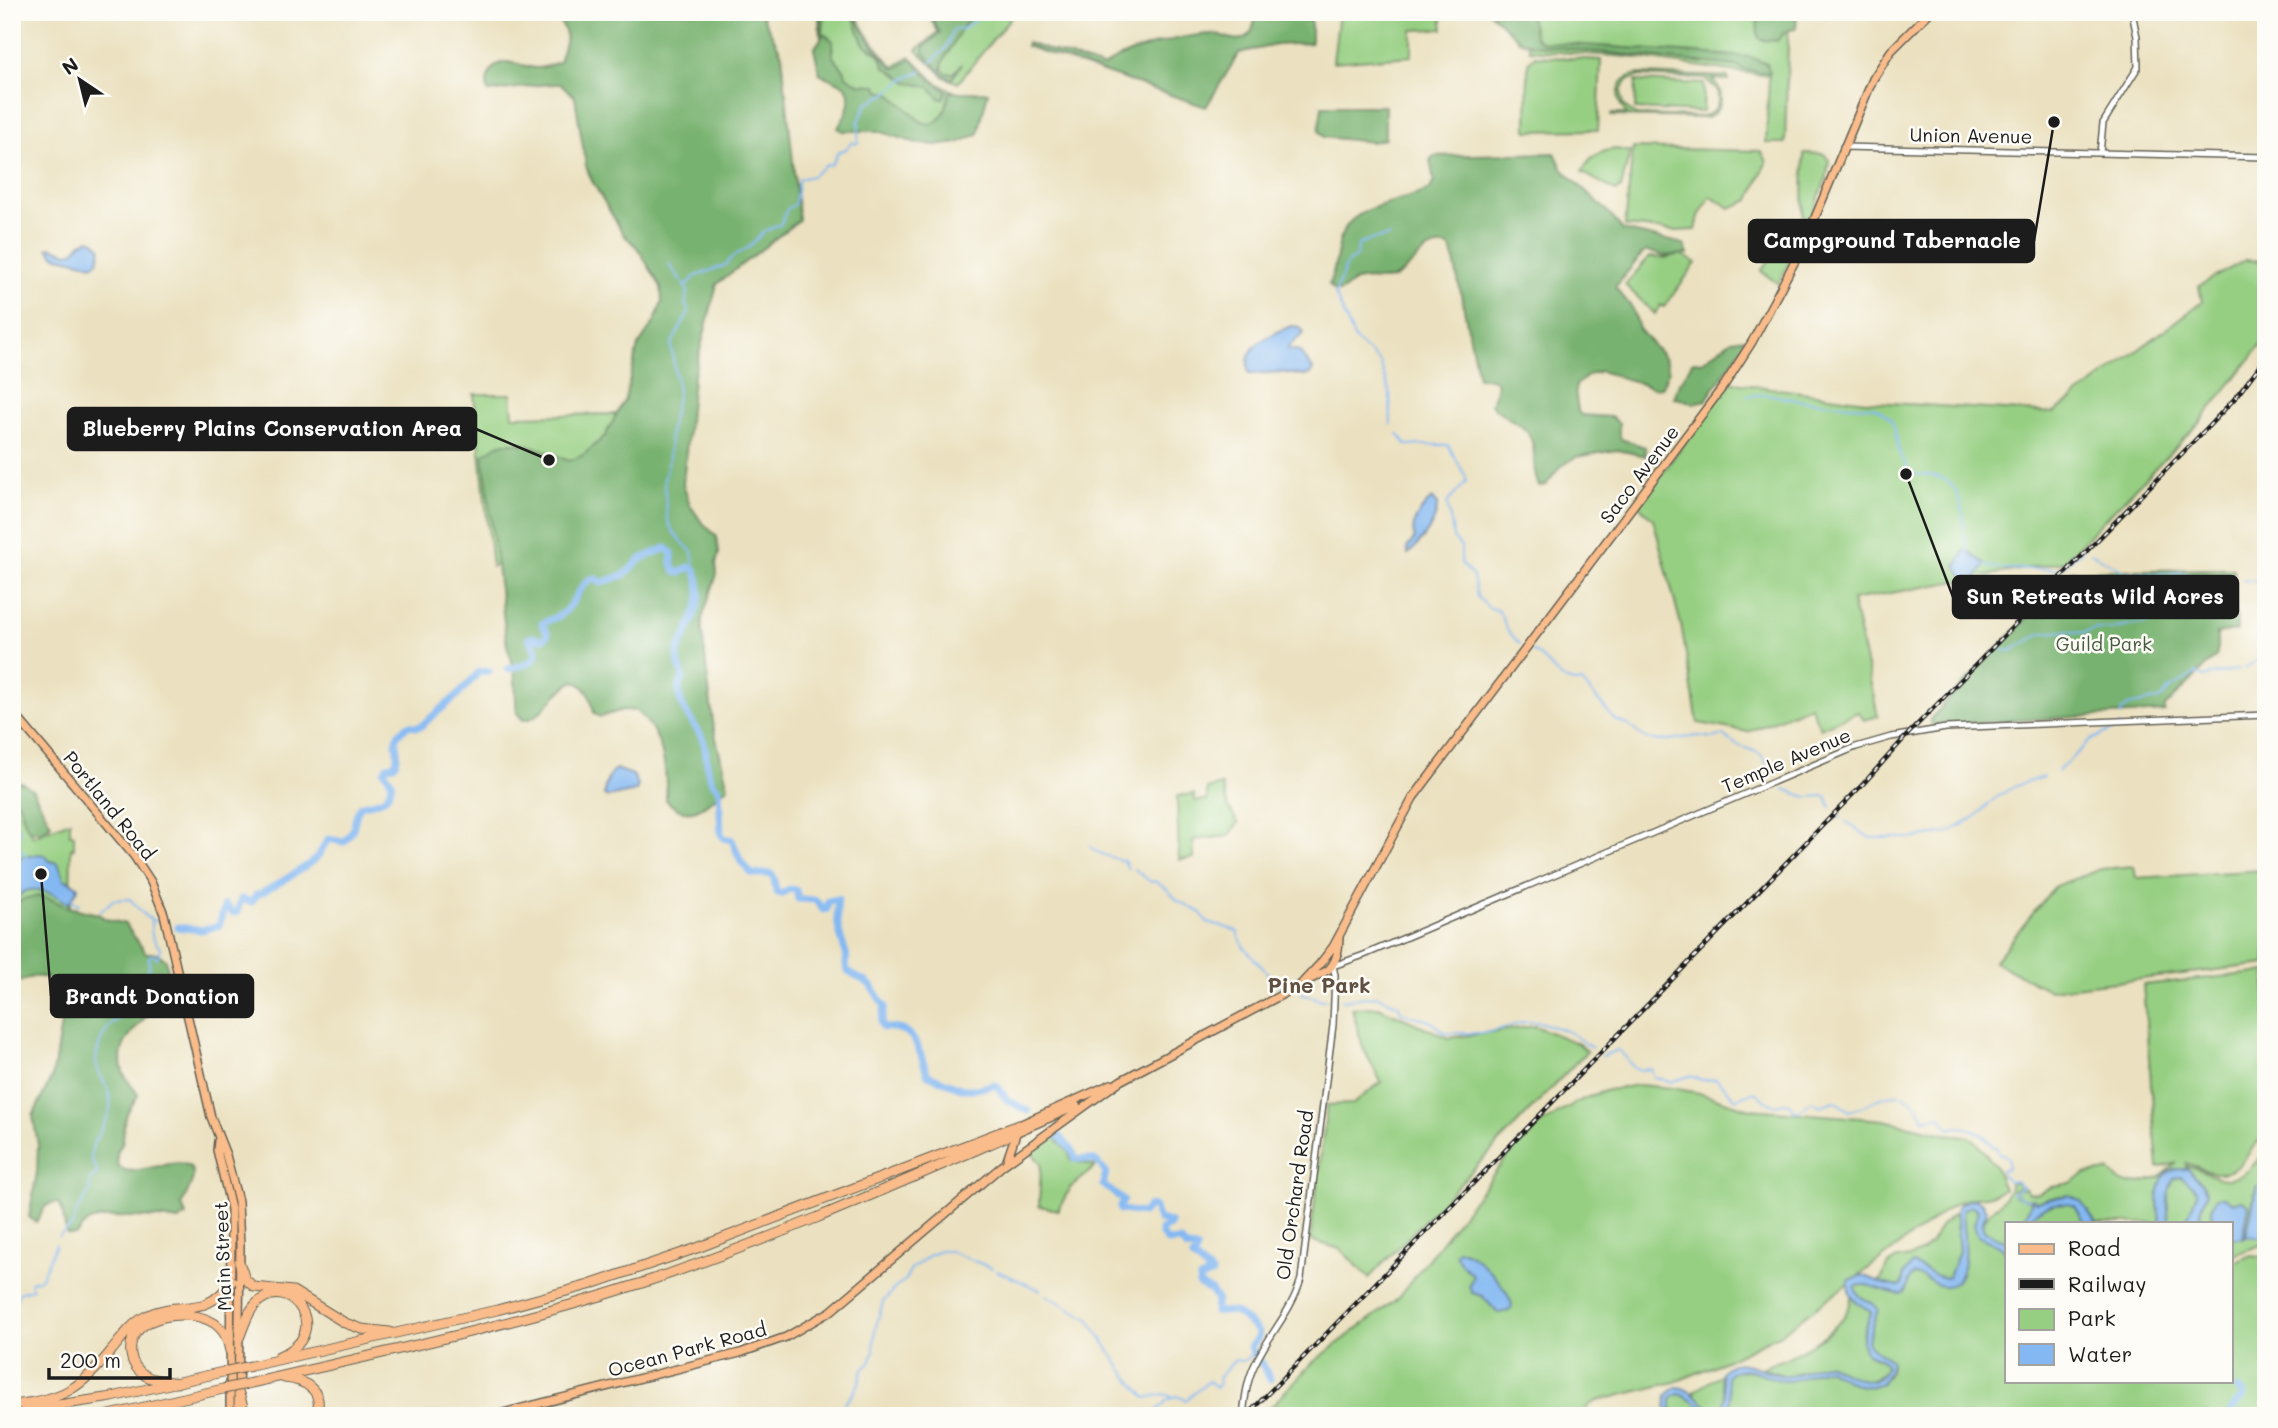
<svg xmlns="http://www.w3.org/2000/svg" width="2278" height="1428" font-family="Mali,sans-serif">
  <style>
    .green { fill: #96cf82; stroke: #59764f; stroke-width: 2; fill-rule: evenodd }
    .forest { fill: #78b270; stroke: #4a6746; stroke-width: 2 }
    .water { fill: #83b8f2; stroke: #506a87; stroke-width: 2 }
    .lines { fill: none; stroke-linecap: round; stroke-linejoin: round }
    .stream { stroke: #83b8f2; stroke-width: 2 }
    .river { stroke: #83b8f2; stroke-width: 7 }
    .tertiary-casing { stroke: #646155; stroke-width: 8 }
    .primary-casing { stroke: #646155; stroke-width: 10 }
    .motorway-casing { stroke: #646155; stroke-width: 11 }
    .tertiary { stroke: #fff; stroke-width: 5 }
    .primary { stroke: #f9bc8a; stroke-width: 7 }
    .motorway { stroke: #f9bc8a; stroke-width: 9 }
    .rail-casing { stroke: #1c1c1c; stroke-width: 4.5 }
    .rail { stroke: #fdfcf7; stroke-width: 2; stroke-dasharray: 5; stroke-linecap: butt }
    .motorway-bridge-casing { stroke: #646155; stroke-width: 11; stroke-linecap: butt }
    .motorway-bridge { stroke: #f9bc8a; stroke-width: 9 }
    .labels { text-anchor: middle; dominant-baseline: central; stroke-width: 5; stroke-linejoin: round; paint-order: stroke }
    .street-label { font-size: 19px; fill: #1c1c1c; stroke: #fdfcf7 }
    .park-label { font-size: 19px; fill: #475b40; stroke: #fdfcf7 }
    .neighbourhood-label { font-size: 21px; font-weight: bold; fill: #615042; stroke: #fdfcf7 }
    .leader { fill: none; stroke: #1c1c1c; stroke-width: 2.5 }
    .callout-dot { fill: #1c1c1c; stroke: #fdfcf7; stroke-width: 2.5 }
    .callout { fill: #1c1c1c; stroke: #1c1c1c; stroke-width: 2.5 }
    .callout-label { font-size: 21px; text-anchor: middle; font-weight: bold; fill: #fff }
  </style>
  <rect width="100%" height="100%" fill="#fdfcf7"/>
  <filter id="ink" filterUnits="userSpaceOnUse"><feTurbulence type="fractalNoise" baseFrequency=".0143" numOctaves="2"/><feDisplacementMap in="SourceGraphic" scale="14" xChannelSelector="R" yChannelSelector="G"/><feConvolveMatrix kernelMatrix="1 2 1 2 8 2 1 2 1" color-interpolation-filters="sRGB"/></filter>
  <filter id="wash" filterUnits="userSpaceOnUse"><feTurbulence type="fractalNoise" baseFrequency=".00686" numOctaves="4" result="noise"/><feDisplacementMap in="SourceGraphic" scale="28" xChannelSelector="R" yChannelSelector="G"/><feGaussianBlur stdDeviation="1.57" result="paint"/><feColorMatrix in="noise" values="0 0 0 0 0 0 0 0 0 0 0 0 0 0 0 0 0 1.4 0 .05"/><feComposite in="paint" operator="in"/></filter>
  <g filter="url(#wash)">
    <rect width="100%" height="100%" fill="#ebe1c0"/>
    <path class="green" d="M 819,12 L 856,12 C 864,34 879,50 894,67 L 910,56 L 937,83 L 955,92 L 958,98 L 938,132 L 851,87 L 823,44 L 819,30 Z
      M 926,12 L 1015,12 L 958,83 L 944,77 L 917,50 L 938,32 Z
      M 1339,12 L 1441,12 L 1443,29 L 1412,30 L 1412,56 L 1333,62 Z
      M 1520,12 L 1789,12 L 1785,143 L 1766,143 L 1769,76 L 1629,57 L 1530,50 Z
      M 1535,56 L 1601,60 L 1598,130 L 1527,131 L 1528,63 Z
      M 1640,74 L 1728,77 L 1728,80 L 1712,79 C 1725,93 1724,109 1707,118 L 1611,116 L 1611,114 L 1627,114 C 1612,98 1617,76 1640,74 ZM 1640,76 L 1706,79 L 1717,90 C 1721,104 1715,113 1702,117 L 1636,115 L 1623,105 L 1621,91 L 1628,80 Z
      M 1636,81 L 1704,84 L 1703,112 L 1635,109 Z
      M 1633,148 L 1761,151 L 1767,161 L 1750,200 L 1730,208 L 1711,196 L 1699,216 L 1696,230 L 1676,231 L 1625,226 Z
      M 1617,149 L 1630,152 L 1621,188 L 1616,191 L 1582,172 C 1589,157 1601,150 1617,149 Z
      M 1804,153 L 1824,154 L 1829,160 L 1827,176 L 1811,218 L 1808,219 L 1803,215 Z
      M 1799,226 L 1806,227 L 1806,230 L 1778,284 L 1761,271 L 1793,230 Z
      M 1681,254 L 1696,263 L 1664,307 L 1661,305 L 1655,314 L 1625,285 L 1649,257 L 1664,258 Z
      M 2245,260 L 2266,261 L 2266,339 L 2200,422 L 2063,562 L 1852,600 L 1878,716 L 1864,720 L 1858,712 L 1820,728 L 1810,706 L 1748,732 L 1698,723 L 1681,625 L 1653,519 L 1639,506 L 1728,382 L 1873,402 L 2054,413 L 2202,302 L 2199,286 Z
      M 474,394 L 511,394 L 513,416 L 615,414 L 617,505 L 492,567 Z
      M 1222,785 L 1228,807 L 1238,823 L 1229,836 L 1193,840 L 1194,858 L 1179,860 L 1177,796 L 1194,794 L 1195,801 L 1207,800 L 1207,789 Z
      M 12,797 L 20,804 L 23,818 L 33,836 L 70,821 L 70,834 L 74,834 L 74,848 L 71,848 L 70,909 L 12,900 Z
      M 2266,838 L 2266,964 L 2049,990 L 1994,962 L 2055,886 L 2101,869 L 2134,866 L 2136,878 L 2265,870 Z
      M 2266,972 L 2266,1138 C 2247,1142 2248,1173 2218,1173 C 2207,1173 2197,1165 2186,1163 L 2186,1169 C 2156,1172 2155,1198 2161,1223 L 2096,1223 C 2073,1191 2076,1191 2035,1202 L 2033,1198 L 2022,1198 L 2015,1193 L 2015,1191 L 2024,1188 L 2029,1193 L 2038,1194 L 2051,1187 L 2070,1183 L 2085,1174 L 2110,1171 L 2119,1181 L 2128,1184 L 2140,1183 L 2159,1178 L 2177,1163 L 2158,1168 L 2143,985 Z
      M 1378,1007 L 1449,1038 L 1535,1026 L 1579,1044 L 1587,1051 L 1369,1278 L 1340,1249 L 1310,1240 L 1327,1105 L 1353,1104 L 1381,1082 L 1363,1048 L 1352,1008 Z
      M 1638,1085 L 1672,1088 L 1699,1093 L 1750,1109 L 1884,1120 L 1945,1134 L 1965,1136 L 1975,1140 L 1980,1146 L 1995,1166 L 2004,1189 C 1991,1199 1971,1195 1956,1203 L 1779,1335 L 1721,1363 L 1675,1382 L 1597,1401 L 1589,1405 L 1583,1414 L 1619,1416 L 1262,1416 L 1311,1364 L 1398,1298 L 1507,1157 L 1540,1125 L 1575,1103 L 1593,1095 L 1608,1090 Z
      M 1052,1134 L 1068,1151 L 1072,1161 L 1096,1166 L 1070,1188 L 1058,1210 L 1039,1206 L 1041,1164 L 1030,1150 Z
      M 2266,1152 L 2266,1186 L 2256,1187 L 2255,1191 L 2246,1236 L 2266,1237 L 2266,1243 L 2231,1256 L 2231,1238 L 2244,1236 L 2249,1205 L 2242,1200 L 2231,1203 L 2224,1197 L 2213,1204 L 2212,1223 L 2197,1223 L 2207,1193 L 2201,1182 L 2188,1169 L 2188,1166 C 2210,1170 2221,1189 2246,1172 C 2254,1167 2258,1157 2266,1152 Z
      M 2183,1174 L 2200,1190 L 2189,1223 L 2166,1223 L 2169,1179 Z
      M 2010,1182 L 2015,1182 L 2021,1187 L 2012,1190 L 2014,1196 L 2032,1201 L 2025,1217 L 2024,1223 L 2007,1223 L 2007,1242 L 1985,1233 L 1982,1224 C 1987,1208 2011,1201 2010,1182 Z
      M 2051,1203 L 2074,1203 L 2088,1223 L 2030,1223 L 2034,1211 Z
      M 1973,1206 L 1981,1213 L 1978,1229 L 2007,1249 L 2007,1381 L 2231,1381 L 2231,1264 L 2251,1255 L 2266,1257 L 2266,1416 L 1668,1416 L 1670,1400 L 1678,1392 L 1685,1394 L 1707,1410 L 1724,1413 L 1726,1376 L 1730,1371 L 1756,1370 L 1786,1380 L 1829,1368 C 1837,1373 1846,1380 1855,1383 C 1870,1387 1890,1383 1891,1365 L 1864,1343 L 1875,1315 L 1852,1289 L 1860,1282 L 1897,1293 L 1914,1272 L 1944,1283 L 1961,1265 L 1959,1216 L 1963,1207 Z
      M 1955,1213 L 1959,1251 L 1949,1277 C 1935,1280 1926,1268 1913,1264 L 1904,1274 L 1901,1286 L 1894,1287 L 1880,1282 L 1887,1266 L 1895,1260 L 1909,1257 L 1923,1251 L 1931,1243 L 1941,1225 Z
      M 1851,1297 L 1871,1312 C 1868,1326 1852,1344 1870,1355 C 1876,1358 1880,1359 1885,1363 L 1885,1371 C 1862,1391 1849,1373 1827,1364 L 1786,1376 L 1762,1368 C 1766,1365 1775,1363 1782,1360 C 1805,1349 1850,1326 1851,1297 Z
      M 1720,1375 L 1725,1397 L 1723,1408 L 1719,1411 L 1703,1404 L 1693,1392 Z"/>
    <path class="forest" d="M 548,12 L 760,12 L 782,54 L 799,220 L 717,284 L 693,378 L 683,484 L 690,505 L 701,521 L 717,537 L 719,553 L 716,564 L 717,574 L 702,619 L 702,631 L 714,730 L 728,787 C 706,804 690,825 666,800 C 667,767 663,733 636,711 L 623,710 L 600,717 L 594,713 C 591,698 589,687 574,681 C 555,690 542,720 523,720 L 517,713 C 514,687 518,672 507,646 L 483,455 C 488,452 493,448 498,445 C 519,437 550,453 569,461 L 583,455 L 605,436 L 625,399 L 638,346 L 655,321 L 662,302 L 661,287 L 637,247 L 624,235 L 592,181 L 586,166 L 575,97 L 561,84 C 537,83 512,90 488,92 C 486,83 487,79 491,71 C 502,54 521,67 537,68 C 545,68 552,64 559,62 C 567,37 572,29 548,12 Z
      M 820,12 L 825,12 L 823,33 L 833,41 L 833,57 L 845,71 L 846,76 L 859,84 L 877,85 L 879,91 L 892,94 C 896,101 898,100 903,105 C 912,112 925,134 940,118 C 948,110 946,101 950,92 L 988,92 L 978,134 L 958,143 L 941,145 L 920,144 L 878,131 L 842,131 L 838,128 C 846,114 854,101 846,86 L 820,74 L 814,49 L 822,37 Z
      M 852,12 L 874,47 L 893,68 L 897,68 L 911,59 L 932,81 L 947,91 L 943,99 L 940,99 L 930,87 L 910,83 L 885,67 L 880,55 L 864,44 L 861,38 Z
      M 929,12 L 975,12 L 962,28 L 943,62 L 942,69 L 947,73 L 954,73 L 962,64 L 952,79 L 944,75 L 924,53 L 924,47 L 940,33 Z
      M 1258,12 L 1277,12 L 1278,17 L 1282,19 L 1311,20 L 1311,43 L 1276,45 L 1239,53 L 1206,107 L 1026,46 L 1027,43 L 1103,67 C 1126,50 1182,35 1211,34 C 1223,34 1237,45 1248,36 C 1255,31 1253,19 1258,12 Z
      M 1489,12 L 1529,12 L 1535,37 L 1543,42 L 1750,57 L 1767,64 L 1770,73 L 1746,70 L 1735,66 L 1533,45 L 1520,41 Z
      M 1757,12 L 1797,12 L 1796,28 L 1785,32 L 1777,41 L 1761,40 L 1758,37 Z
      M 1322,106 L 1385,106 L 1385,139 L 1372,142 L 1324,137 L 1319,131 Z
      M 1555,153 L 1563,170 L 1606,210 L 1623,230 L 1684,244 L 1688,254 L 1665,256 L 1647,251 L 1642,254 L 1615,287 L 1633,309 L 1639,329 L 1665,359 L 1669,371 L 1662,387 L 1655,388 L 1600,371 L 1589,375 L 1577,384 L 1575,389 L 1578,411 L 1581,415 L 1611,417 L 1619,423 L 1619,434 L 1621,439 L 1645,447 L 1646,456 L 1617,450 L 1576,457 L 1559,468 L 1546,485 L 1539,486 C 1530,469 1539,448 1527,432 C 1518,420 1501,417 1491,404 L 1497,385 L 1495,380 L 1478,377 L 1452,251 L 1449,247 C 1424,239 1414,269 1394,278 C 1382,283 1367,276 1356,281 C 1345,286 1341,300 1329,285 C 1336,268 1336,254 1341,237 C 1351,203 1405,203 1430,189 L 1434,181 L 1430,160 L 1434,156 Z
      M 1744,338 L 1746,341 L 1743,346 L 1706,400 L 1694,403 L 1674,397 L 1678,386 L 1693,361 L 1702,362 L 1732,340 Z
      M 2234,569 L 2237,631 L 2217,634 L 2217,655 L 2165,707 L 2165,712 L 1932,725 L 1930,719 L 2072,571 Z
      M 21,782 L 32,789 L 51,824 L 42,832 L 29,830 C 22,820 23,803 12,797 L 12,783 Z
      M 41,896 L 53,900 L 64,906 L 98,914 L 106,919 L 125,924 L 146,953 L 157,953 L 166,960 C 168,971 170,982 165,992 C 151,1021 112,1035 123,1072 C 126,1081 133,1086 138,1095 C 134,1103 127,1111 125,1119 C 123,1126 124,1134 123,1140 C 122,1146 117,1150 117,1155 C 113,1195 188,1142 193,1174 C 194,1182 185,1196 182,1204 L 186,1216 L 178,1221 C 162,1217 101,1214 88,1222 C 83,1225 79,1231 76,1235 L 67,1234 C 62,1223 66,1212 58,1203 C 43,1202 44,1211 36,1222 L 29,1217 L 37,1172 L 38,1145 L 33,1116 L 53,1074 L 66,992 C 57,982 44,973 29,978 C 22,981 20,983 12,981 L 12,906 L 26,898 Z"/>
    <path class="water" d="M 89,239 L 95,241 L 101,249 L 98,261 L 93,265 L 55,256 L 48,248 L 51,247 L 67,253 L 73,252 L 81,243 Z
      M 1291,326 L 1300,327 L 1304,333 L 1290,345 L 1288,349 L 1299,351 L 1313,369 L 1311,374 L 1305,376 L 1280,372 L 1249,374 C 1242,345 1268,336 1291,326 Z
      M 1432,499 L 1437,504 C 1438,522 1421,543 1408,554 L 1407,548 L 1415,538 C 1409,524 1421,508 1432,499 Z
      M 1965,551 L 1968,551 L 1985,564 L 1976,578 L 1969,583 L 1965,581 L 1956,566 Z
      M 616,769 L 633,775 L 638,785 L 636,791 L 608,797 L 604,795 C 604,786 609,774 616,769 Z
      M 38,854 L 44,855 L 50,861 L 58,863 L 64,879 L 78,886 L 77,891 L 68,904 C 59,896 40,886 26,891 C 21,893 17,898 12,901 L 12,890 L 17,881 L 12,878 L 12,860 C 20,855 29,858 38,854 Z
      M 2188,1169 L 2201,1182 L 2207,1193 L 2197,1223 L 2185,1223 L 2197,1194 L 2194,1187 L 2181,1177 L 2174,1178 C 2167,1191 2166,1209 2170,1223 L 2161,1223 C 2157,1209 2155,1178 2171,1171 C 2177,1168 2183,1169 2188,1169 Z
      M 2257,1186 L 2266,1186 L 2265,1238 L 2246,1236 Z
      M 2069,1195 L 2081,1201 L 2096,1223 L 2085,1223 L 2075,1206 C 2061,1200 2041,1205 2032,1217 L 2032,1223 L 2024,1223 L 2025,1217 L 2032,1201 L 2030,1199 L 2034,1199 L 2035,1202 Z
      M 2216,1197 L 2224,1197 L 2233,1203 L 2241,1200 L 2249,1205 L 2243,1238 L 2231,1238 L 2231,1223 L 2212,1223 L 2212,1208 Z
      M 1974,1199 L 1982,1203 L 1986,1211 L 1982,1224 L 1984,1231 L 2007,1242 L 2007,1252 L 1997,1245 L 1978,1236 L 1974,1225 L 1978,1211 L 1976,1208 L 1971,1206 L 1962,1210 C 1962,1226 1974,1284 1946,1286 C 1934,1287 1925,1276 1914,1274 C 1907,1279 1910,1289 1902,1294 C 1887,1294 1867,1280 1855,1287 C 1858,1302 1872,1298 1878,1309 L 1867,1342 C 1873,1352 1884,1353 1891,1362 L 1889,1371 L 1882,1383 C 1861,1393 1846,1379 1827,1369 C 1813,1370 1799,1382 1784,1381 C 1769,1380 1743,1359 1727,1376 C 1728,1390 1735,1404 1724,1415 C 1704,1418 1696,1398 1678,1394 L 1672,1398 L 1672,1416 L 1666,1416 L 1667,1395 L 1676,1387 C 1696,1387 1702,1413 1722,1410 L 1725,1397 L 1721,1373 C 1734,1351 1766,1373 1783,1376 C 1798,1378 1812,1364 1827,1364 C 1843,1371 1879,1397 1886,1365 C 1882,1359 1879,1358 1873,1356 C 1851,1348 1868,1327 1871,1312 C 1859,1303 1845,1298 1849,1280 L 1863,1275 L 1885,1284 L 1899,1287 L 1902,1285 L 1904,1274 L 1913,1264 C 1926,1268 1935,1280 1949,1277 L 1959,1251 L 1956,1209 L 1961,1203 Z
      M 1458,1250 C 1474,1250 1510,1289 1512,1306 L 1509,1311 L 1498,1313 L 1482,1296 L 1472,1293 L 1469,1287 L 1473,1275 L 1461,1264 L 1455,1254 Z"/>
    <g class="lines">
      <path class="stream" d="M 932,62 L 946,48 L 954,29 L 963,29 L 974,21 L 977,12
        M 902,80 L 922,71
        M 1389,236 L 1366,241 L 1358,245 L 1357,255 L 1346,265 L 1335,294 L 1355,340 L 1380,362 L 1390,393 L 1391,425
        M 669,264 L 688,291 L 685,304 L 689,312 L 671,345 L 678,391 L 670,431 L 669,459 L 664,480 L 667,519 L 673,532 L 692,552 L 695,569
        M 685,287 L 696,276 L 726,265 L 732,257 L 749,247 L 763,232 L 781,224 L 787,209 L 795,204 L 799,179 L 812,176 L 826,165 L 832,164 L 838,152 L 846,149 L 852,142 L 856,144 L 858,142 L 859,121 L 867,103 L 886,94 L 901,82
        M 1747,396 L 1767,394 L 1796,400 L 1873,407 C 1900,419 1893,432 1900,454 C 1903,461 1908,468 1912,474 C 1920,475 1928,474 1935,476 C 1959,481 1963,508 1964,528
        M 1398,434 L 1407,445 L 1448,445 L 1466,477 L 1466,482 L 1447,503 L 1452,527 L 1453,538 L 1461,547 L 1461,563 L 1473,577 L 1477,597 L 1488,607 L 1499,611 L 1508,631 L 1520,644
        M 1964,534 L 1969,553
        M 2091,553 L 2125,572 L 2157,574 L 2184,572 L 2202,586 L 2236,581
        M 1984,565 L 2001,569 L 2060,569 L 2083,549
        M 2243,580 L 2266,583
        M 2003,650 L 2010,651 L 2043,633 L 2067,631 L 2084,633 L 2096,629 L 2113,629 L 2149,622 L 2228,590 L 2233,584 L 2233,581
        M 1532,651 C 1552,661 1555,684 1582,682 L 1615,720 L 1629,726 L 1646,739 L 1661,741 L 1698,736 L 1712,738 L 1724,735 C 1744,757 1761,739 1771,775
        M 2245,668 L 2266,655
        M 2121,716 L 2121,712 L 2128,706 L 2160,699 L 2170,689 L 2196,673 L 2203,677 L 2239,669
        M 2058,771 L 2091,740 L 2120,726
        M 1784,789 L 1806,797 L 1826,796 L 1831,807
        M 1839,815 L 1841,818
        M 12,820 L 20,829 L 18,845 L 27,858
        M 1846,822 L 1870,838 L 1914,838 L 1948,833 L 1974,818 L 1994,799 L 2013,787 L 2043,777
        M 1089,845 C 1097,855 1112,857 1124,861 L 1128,869
        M 1134,869 L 1151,882 L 1155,881 L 1168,890 L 1177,900 L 1201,913 L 1207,922 L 1237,931 L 1243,946 L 1280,987
        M 72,895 L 74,902 L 79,904
        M 101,911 L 113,900 L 130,899 L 146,917 L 157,922
        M 1301,993 L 1322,1000 L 1328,999
        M 1341,1000 L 1377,996 L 1399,1005 L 1401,1012 L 1432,1022 L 1445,1033 L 1486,1033 L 1524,1022 L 1540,1022 L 1569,1032 L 1592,1048
        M 1602,1056 L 1618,1050 C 1627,1055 1629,1068 1639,1070 C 1643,1070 1647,1069 1651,1069 L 1654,1077 L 1670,1082 L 1690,1076 L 1702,1080 L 1716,1079 L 1736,1099 C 1764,1086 1750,1094 1773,1105 C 1791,1104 1784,1098 1796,1112 L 1813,1101 L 1820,1106 L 1834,1101 L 1850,1111 C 1855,1108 1861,1108 1866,1105 C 1891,1091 1910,1088 1924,1119 L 1940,1116 L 1949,1129 C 1963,1124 1985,1131 1992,1146 L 1997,1148 L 1999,1154 L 2003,1154 L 2008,1158 L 2008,1168 L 2001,1170 L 2001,1173 L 2009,1181 L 2015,1181 L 2022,1187 L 2012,1193 L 2021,1198 L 2029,1199
        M 59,1236 L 73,1225 L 77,1211 L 89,1193 L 90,1180 L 97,1173 C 96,1167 92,1163 91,1158 C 90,1138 108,1127 110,1108 C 114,1077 83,1077 103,1036 C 107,1029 110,1023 117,1020 L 114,1010 L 123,1005 L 143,979 L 149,969 L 149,957 L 153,954 L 157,958 L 161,949 C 152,939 150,934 151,920
        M 997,1271 L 1040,1290
        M 1046,1295 L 1089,1319 L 1123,1371 L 1146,1398 L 1164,1394 L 1174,1398
        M 13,1305 L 20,1292 L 33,1289 L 30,1284 L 31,1281 L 38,1280 L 42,1276 L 56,1244
        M 833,1416 L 853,1394 L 859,1383 L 863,1369 L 870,1363 L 874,1351 L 875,1330 L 883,1302 L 894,1289 L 905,1280 L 912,1268 L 930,1255 L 940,1251 L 949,1251 L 992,1268
        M 1043,1416 L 1058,1409 L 1087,1416
        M 1149,1416 L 1163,1406 L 1167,1400 L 1177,1396 L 1186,1400 L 1209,1381 L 1216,1388 L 1219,1383 L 1218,1378 L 1235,1360 L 1244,1361 L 1253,1353"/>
      <path class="river" d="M 508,669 C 520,666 535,665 537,651 L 529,638 C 536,635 542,644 548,634 L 542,624 C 548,620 556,618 562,614 C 576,604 578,582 596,578 L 601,583 L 624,575 L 641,559 L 666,548 L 672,553 L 672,564 L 676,572 L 680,573 L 689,567 L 695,569 C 705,595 698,607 688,631 C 684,641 679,644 678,655 C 677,664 681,669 683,676 C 683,682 678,685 679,691 C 679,710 696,724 703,740 C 709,756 703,777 719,789 L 721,834 L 724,838 L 732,840 L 741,862 L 752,874 L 771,874 L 774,878 L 776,892 L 781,894 L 789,889 L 796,890 L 798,899 L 816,900 L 823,910 L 827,909 L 828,901 L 838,899 C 835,919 839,934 846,953 C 848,958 844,964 847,969 C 853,979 862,977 869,984 C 876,990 877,998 885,1006 L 881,1023 L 883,1028 C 918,1025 918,1051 928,1075 L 963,1089 L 976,1089 L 994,1085 L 998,1087 L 1007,1100 L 1028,1111
        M 178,927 L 201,930 L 219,926 L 225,905 L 233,913 L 237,912 L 241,899 L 252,902 L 256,895 C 263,894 311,864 316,858 C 321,853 324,845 328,839 L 344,842 C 359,825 351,823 360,806 C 375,801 388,805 392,782 L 384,771 L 387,766 L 394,765 C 405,748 383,740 410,725 L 416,727 L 421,726 L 459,694 L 479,672 L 489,671
        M 1057,1134 L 1071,1149 L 1076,1159 L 1093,1160 L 1098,1163
        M 1102,1168 L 1106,1173 L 1103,1185 L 1123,1200 L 1120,1206 L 1120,1210 L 1143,1213 L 1149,1206 L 1154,1206 L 1159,1220 L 1171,1223 L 1170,1226 L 1161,1230 L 1162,1235 L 1168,1242 L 1180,1241 L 1187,1248 L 1197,1249 L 1193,1258 L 1212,1274 L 1200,1279 L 1199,1285 L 1211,1291 L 1217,1299 L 1215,1312 C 1221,1312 1228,1311 1233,1312 C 1241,1315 1244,1320 1251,1325 C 1262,1333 1261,1337 1251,1346 L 1254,1355
        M 1261,1362 L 1270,1379
        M 2229,1416 L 2234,1407 L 2243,1397 L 2243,1393 L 2238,1389"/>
    </g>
  </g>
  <g filter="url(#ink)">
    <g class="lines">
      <defs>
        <path id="tertiary" d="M 1843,147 L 2266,157
          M 2100,153 L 2103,123 L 2138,67 L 2137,37 L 2132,12
          M 1243,1416 C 1245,1397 1247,1379 1256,1362 C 1270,1333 1292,1311 1301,1279 L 1333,1025 L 1335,975 L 1333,966 L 1364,955 L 1856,747 L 1891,737 L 1946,728 L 2266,715"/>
        <path id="primary" d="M 12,711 L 134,856 L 151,882 L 164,914 L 211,1117 L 226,1155 L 238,1201 L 240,1245 L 238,1416
          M 1303,982 L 1319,965 L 1333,947 L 1413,798 L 1725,384 L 1752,342 L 1804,244 L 1873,79 L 1891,51 L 1930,12
          M 1015,1133 L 1077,1106
          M 218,1141 L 217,1150 L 231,1209 L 230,1416
          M 1007,1160 L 1019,1125 L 1111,1084
          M 491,1416 L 740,1353 L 786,1337 L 831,1311 L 1002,1166 L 1120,1081 L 1328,970 C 1337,962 1339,950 1339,937"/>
        <path id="motorway" d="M 239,1262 L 245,1279 L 254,1287 L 293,1291 L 345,1323 L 362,1329 L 390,1332
          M 239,1338 C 244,1327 247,1312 257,1303 C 291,1272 335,1335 279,1356
          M 251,1366 L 497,1310 L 589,1285 L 697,1248 L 1019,1125
          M 284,1378 C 306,1380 325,1391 316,1416
          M 177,1383 C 167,1381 155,1381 146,1376 C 138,1371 132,1363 131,1354 C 125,1313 196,1305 219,1327 C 226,1333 228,1342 230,1351
          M 247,1384 C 379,1354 513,1325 642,1283 C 769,1241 893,1186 1015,1133
          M 239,1394 L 246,1416
          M 12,1405 C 62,1400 81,1389 112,1350 C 122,1338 131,1324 146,1316 C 182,1298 204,1321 232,1281
          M 25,1410 L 112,1397 L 223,1372
          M 105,1416 L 223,1389"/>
      </defs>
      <use href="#tertiary" class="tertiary-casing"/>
      <use href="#primary" class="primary-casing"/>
      <use href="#motorway" class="motorway-casing"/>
      <use href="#tertiary" class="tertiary"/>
      <use href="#primary" class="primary"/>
      <use href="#motorway" class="motorway"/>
      <defs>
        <path id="rail" d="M 1246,1416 L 1863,784 L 1909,733 L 2206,429 L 2237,396 L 2266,357"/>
      </defs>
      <use href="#rail" class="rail-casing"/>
      <use href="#rail" class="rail"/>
      <defs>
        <path id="motorway-bridge" d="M 223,1372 L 251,1366
          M 223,1389 L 247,1384"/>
      </defs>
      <use href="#motorway-bridge" class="motorway-bridge-casing"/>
      <use href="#motorway-bridge" class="motorway-bridge"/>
    </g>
  </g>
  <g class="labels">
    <g class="street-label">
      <text transform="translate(1971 135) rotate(1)">Union Avenue</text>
      <text transform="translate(1639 474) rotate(-53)">Saco Avenue</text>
      <text transform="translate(1786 760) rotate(-23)">Temple Avenue</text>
      <text transform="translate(110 805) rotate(51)">Portland Road</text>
      <text transform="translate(1294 1195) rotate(-82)">Old Orchard Road</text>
      <text transform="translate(222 1256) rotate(-92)">Main Street</text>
      <text transform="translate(687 1349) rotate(-15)">Ocean Park Road</text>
    </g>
    <g class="park-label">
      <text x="2104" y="643">Guild Park</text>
    </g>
    <g class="neighbourhood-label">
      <text x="1319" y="984">Pine Park</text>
    </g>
  </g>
  <path class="leader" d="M2054 122L2034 241M549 460L476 429M1906 474L1953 597M41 874L51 996"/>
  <g class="callout-dot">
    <circle cx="2054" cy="122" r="7"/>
    <circle cx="549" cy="460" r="7"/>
    <circle cx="1906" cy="474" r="7"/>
    <circle cx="41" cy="874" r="7"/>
  </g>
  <g class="callout">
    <rect x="1749" y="220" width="285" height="42" rx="7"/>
    <rect x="68" y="408" width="408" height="42" rx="7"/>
    <rect x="1953" y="576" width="285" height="42" rx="7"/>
    <rect x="51" y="975" width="202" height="42" rx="7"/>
  </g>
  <g class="callout-label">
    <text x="1892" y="248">Campground Tabernacle</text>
    <text x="272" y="436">Blueberry Plains Conservation Area</text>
    <text x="2095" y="604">Sun Retreats Wild Acres</text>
    <text x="152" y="1004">Brandt Donation</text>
  </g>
  <rect width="2278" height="1428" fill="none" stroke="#fdfcf7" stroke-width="42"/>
  <rect x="2005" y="1222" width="228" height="161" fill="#fdfcf7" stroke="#a3a29f" stroke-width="2"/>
  <rect x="2019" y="1244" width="35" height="10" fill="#f9bc8a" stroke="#a3a29f" stroke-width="2"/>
  <text x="2068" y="1256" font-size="21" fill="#1c1c1c">Road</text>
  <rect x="2019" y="1279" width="35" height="10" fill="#1c1c1c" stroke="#a3a29f" stroke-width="2"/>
  <text x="2068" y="1292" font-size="21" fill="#1c1c1c">Railway</text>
  <rect x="2019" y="1309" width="35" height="21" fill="#96cf82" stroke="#a3a29f" stroke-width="2"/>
  <text x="2068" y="1326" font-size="21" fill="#1c1c1c">Park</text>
  <rect x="2019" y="1344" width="35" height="21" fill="#83b8f2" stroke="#a3a29f" stroke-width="2"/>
  <text x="2068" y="1362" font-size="21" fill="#1c1c1c">Water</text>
  <g transform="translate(80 80) rotate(325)" stroke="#fdfcf7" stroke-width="5" paint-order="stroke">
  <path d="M0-5L12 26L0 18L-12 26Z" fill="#1c1c1c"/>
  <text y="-10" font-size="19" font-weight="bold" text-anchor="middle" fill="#1c1c1c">N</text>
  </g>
  <path d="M49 1368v10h121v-10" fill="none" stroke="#1c1c1c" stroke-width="3.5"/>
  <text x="60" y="1368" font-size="21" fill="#1c1c1c" stroke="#fdfcf7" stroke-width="5" paint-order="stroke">200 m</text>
</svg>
